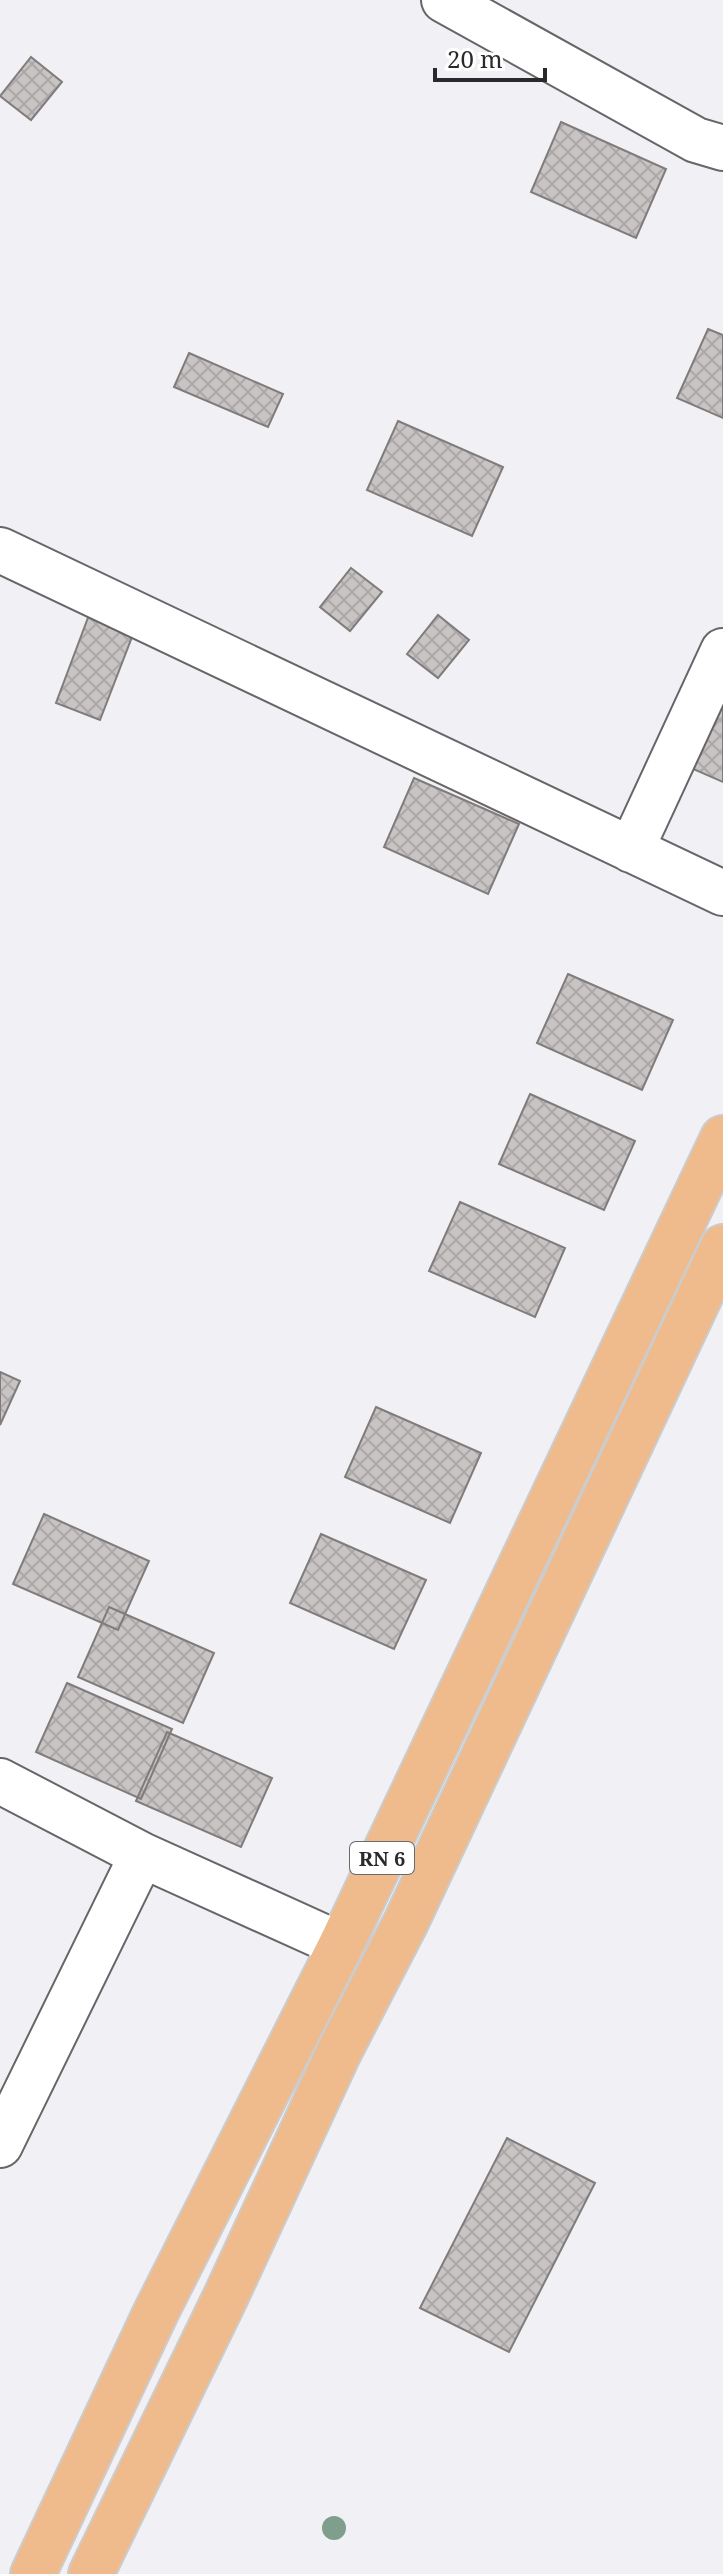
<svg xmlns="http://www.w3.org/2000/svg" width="723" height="2574" font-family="'Noto Serif',serif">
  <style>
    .building { fill: url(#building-cross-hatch); stroke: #7f7c7b; stroke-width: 2 }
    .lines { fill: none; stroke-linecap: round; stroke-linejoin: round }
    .minor-casing { stroke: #666568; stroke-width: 48 }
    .major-casing { stroke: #ccc; stroke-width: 48 }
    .minor { stroke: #fff; stroke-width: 44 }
    .major { stroke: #efba8c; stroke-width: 44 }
    .tree { fill: #7f9e8c }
    .labels { text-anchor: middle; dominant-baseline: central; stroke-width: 6; stroke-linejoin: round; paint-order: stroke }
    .shield { fill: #fff; stroke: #6a696b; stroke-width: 2 }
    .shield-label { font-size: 20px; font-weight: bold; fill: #2a292b }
  </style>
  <defs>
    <pattern id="building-cross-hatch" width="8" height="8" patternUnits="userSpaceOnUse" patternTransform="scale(2)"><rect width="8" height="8" fill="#c8c4c3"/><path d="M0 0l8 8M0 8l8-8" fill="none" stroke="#aca8a8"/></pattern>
  </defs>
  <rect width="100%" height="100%" fill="#f1f0f4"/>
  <path class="building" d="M 31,57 L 62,82 L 31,120 L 0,96 Z
    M 561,122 L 666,169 L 636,238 L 531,192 Z
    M 708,329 L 723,335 L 723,418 L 677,398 Z
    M 189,353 L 283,394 L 268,427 L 174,387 Z
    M 398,421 L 503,467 L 472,536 L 367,490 Z
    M 351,568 L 382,592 L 350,631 L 320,607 Z
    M 92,607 L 137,624 L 100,720 L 56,703 Z
    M 438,615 L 469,640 L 438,678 L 407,654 Z
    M 723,700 L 723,782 L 691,768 Z
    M 414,778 L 519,824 L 488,894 L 384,847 Z
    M 568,974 L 673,1020 L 642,1090 L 537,1043 Z
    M 530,1094 L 635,1141 L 604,1210 L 499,1164 Z
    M 460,1202 L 565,1248 L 535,1317 L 429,1271 Z
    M 0,1372 L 20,1381 L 0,1425 Z
    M 376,1407 L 481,1453 L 450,1523 L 345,1477 Z
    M 44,1514 L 149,1561 L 118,1630 L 13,1584 Z
    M 321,1534 L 426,1580 L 394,1649 L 290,1603 Z
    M 109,1607 L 214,1653 L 183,1723 L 78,1677 Z
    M 67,1683 L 172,1729 L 141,1799 L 36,1752 Z
    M 167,1732 L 272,1778 L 241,1847 L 136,1801 Z
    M 507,2138 L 595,2183 L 509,2352 L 420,2308 Z"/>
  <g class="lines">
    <defs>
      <path id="minor" d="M 444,0 L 696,140 L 723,148
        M 0,550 L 723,893
        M 631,850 L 723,651
        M 0,1781 L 142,1855 L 341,1945
        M 0,2145 L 142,1855"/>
      <path id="major" d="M 33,2574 L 156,2312 L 341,1945 L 723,1138
        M 91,2574 L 226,2296 L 339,2052 L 406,1922 L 723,1247"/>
    </defs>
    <use href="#minor" class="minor-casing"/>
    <use href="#major" class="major-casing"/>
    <use href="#minor" class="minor"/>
    <use href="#major" class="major"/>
  </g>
  <circle class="tree" cx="334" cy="2528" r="12"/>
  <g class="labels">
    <rect class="shield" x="350" y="1842" width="64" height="32" rx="6"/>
    <g class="shield-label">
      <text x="382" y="1858">RN 6</text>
    </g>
  </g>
  <path d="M435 68v12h110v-12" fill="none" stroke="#2a292b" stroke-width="4"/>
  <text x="447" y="68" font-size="24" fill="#2a292b" stroke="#ffffff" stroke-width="6" paint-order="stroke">20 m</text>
</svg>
